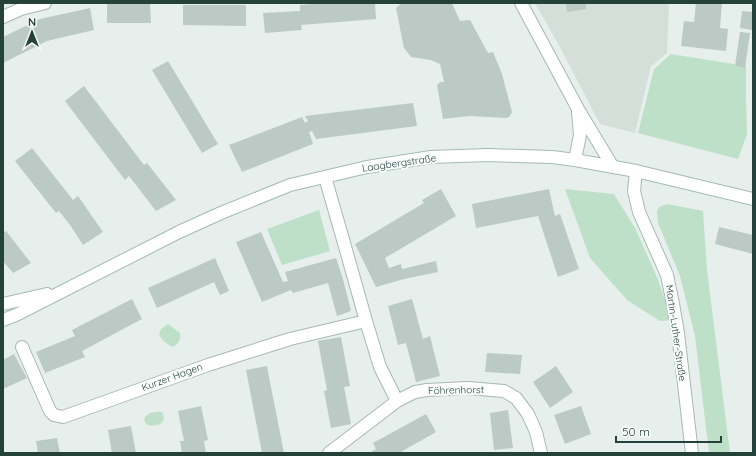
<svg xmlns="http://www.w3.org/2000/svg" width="756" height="456" font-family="Quicksand,sans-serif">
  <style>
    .built { fill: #d4dfda }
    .green { fill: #bfe0c8 }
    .building { fill: #bbcac4 }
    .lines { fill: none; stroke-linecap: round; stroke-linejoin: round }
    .street-casing { stroke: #a8b8b2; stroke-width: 14 }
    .secondary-casing { stroke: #a4bbb3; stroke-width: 14 }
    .street { stroke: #fff; stroke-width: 12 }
    .secondary { stroke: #fff; stroke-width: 12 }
    .labels { text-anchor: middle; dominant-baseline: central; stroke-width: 4; stroke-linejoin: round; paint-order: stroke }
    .street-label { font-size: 10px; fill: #24423a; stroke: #f7fbf9 }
  </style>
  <rect width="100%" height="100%" fill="#e6efeb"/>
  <path class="built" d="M 535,3 L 669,3 L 667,53 L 651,66 L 635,133 L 600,124 L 561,49 Z"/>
  <path class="green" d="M 671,54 L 746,66 L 746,98 L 747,134 L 738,159 L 638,133 L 654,69 Z
    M 565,189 L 614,194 L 635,228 L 657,277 L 672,320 L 660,321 L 627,300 L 590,258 Z
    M 667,204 L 703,211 L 707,270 L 730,453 L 709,453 L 695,336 L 680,276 L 658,223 L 657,212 L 659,207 Z
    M 319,210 L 330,251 L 282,265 L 267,229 Z
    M 168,324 L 180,333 C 181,340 179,343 173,347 C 167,344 162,341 159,334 L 161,329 Z
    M 156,412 L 162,412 C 169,424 155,428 146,424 L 144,419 C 147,413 150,413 156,412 Z"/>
  <path class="building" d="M 107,3 L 150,3 L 151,23 L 107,23 Z
    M 329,3 L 375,3 L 376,19 L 301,25 L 302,30 L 265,33 L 263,13 L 300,11 L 300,5 Z
    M 402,3 L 452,3 L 460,21 L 470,20 L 488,53 L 493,52 L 502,74 L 512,112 L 510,116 L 507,118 L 469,116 L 443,119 L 437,85 L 440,82 L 444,82 L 440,64 L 431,60 L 411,57 L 404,48 L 396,8 Z
    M 566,3 L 586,3 L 586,9 L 567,12 Z
    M 696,3 L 722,3 L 720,28 L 728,29 L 726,51 L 681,46 L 684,21 L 694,22 Z
    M 183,5 L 246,5 L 246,26 L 183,25 Z
    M 90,8 L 94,30 L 47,41 L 3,63 L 3,37 L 40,19 Z
    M 742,11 L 753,12 L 752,30 L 740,28 Z
    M 740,32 L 750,33 L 745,68 L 735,66 Z
    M 168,61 L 218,144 L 202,153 L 152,70 Z
    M 84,86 L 144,165 L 147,163 L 176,200 L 156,211 L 129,176 L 125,180 L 65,101 Z
    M 413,103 L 417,126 L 316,139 L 312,131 L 309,132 L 313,144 L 242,172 L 229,145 L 302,117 L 305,123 L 308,121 L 305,116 Z
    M 32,148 L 73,200 L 78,196 L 103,232 L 83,245 L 70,225 L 59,211 L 56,213 L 15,161 Z
    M 441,189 L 456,216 L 385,258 L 389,268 L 401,264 L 402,269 L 436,261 L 438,272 L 404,279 L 376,287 L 355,244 L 424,203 L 422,200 Z
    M 549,189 L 554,212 L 555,216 L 560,214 L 579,269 L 558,277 L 538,216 L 476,228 L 472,204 Z
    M 719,227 L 753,235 L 753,254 L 715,244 Z
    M 3,230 L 4,232 L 6,231 L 31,263 L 13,273 L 3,261 Z
    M 261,232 L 283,282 L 288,281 L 285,272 L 336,258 L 343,279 L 351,311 L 337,316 L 328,283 L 293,293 L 291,290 L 262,302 L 236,242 Z
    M 215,258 L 229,291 L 220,295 L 214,282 L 157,308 L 148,288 Z
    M 132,299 L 142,319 L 82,351 L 85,357 L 45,373 L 36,352 L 75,336 L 72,330 Z
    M 412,299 L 423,339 L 430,336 L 440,376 L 416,382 L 406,343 L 398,345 L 388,306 Z
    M 341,337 L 350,386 L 344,387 L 351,424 L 331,428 L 324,391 L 327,390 L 318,341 Z
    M 487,353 L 522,355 L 520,374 L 485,372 Z
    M 14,354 L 27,378 L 3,389 L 3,360 Z
    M 267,366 L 270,382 L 284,453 L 262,453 L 246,370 Z
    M 556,366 L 573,392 L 550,408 L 533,382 Z
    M 201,406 L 208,440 L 204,441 L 206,453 L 182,453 L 180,441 L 184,441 L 178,411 Z
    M 581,406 L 591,434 L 565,444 L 554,415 Z
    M 508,410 L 513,448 L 494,450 L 490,413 Z
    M 426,414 L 436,432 L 399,453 L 369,453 L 376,449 L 373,443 Z
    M 131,426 L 136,453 L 112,453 L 108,430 Z
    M 57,438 L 60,453 L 38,453 L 36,441 Z"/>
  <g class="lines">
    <defs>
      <path id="street" d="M 521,3 L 578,109 L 613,167
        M 3,17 L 21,9 L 45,3
        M 575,160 L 580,135 L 578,112
        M 636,171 L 634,191 L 639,212 L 667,275 L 673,304 L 678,333 L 692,453
        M 325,177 L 344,243 L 366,321 L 380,367 L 397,401
        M 22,347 L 50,411 L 54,415 L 63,417 L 208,365 L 290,339 L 366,321
        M 329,453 L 397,401 L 415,392 L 427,390 L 468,388 L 504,391 L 516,398 L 528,414 L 536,432 L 541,453"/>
      <path id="secondary" d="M 3,304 L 47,294
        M 3,320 L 16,315 L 179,232 L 221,213 L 290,185 L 367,167 L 431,157 L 488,155 L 552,157 L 575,160 L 636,171 L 753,199"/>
    </defs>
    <use href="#street" class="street-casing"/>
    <use href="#secondary" class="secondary-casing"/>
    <use href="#street" class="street"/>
    <use href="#secondary" class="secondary"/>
  </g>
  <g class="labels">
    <g class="street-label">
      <text transform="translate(399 163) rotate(-8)">Laagbergstraße</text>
      <text transform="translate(676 333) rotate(82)">Martin-Luther-Straße</text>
      <text transform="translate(172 377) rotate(-20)">Kurzer Hagen</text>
      <text transform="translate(456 390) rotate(-1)">Föhrenhorst</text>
    </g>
  </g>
  <rect width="756" height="456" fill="none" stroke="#24423a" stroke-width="8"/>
  <g transform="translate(32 32)" stroke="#f7fbf9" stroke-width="3" paint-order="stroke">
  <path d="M0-3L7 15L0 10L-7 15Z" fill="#24423a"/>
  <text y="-6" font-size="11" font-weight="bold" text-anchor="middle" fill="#24423a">N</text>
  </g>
  <path d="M616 436v6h105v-6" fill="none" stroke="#24423a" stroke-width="2"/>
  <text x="622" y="436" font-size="12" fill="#24423a" stroke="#f7fbf9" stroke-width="3" paint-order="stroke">50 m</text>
</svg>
